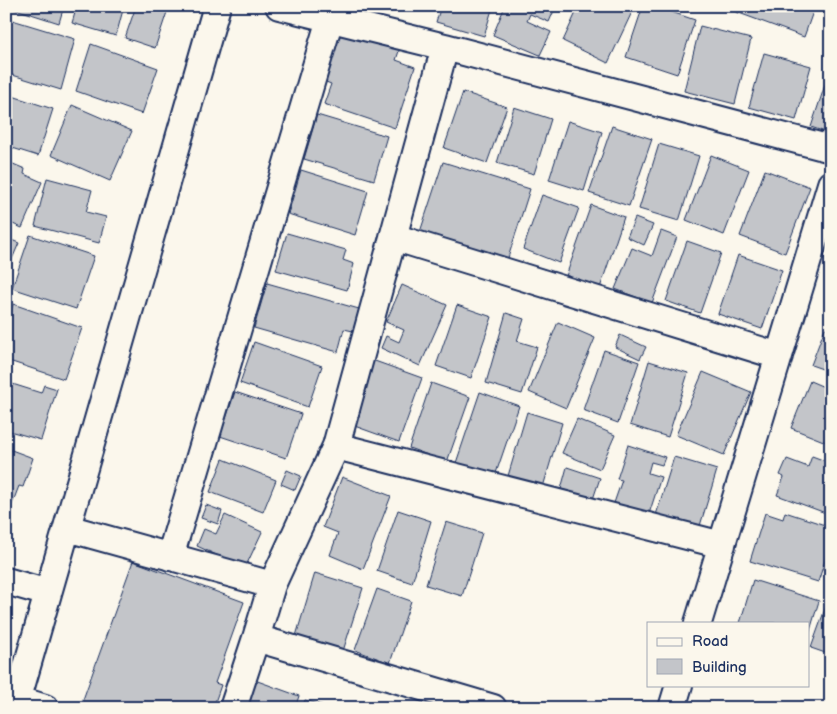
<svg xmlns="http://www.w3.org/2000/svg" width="837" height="714" font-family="'Balsamiq Sans',sans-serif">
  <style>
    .building { fill: #c3c5c9; stroke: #1b2f5e }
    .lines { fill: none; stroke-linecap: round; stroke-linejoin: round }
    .minor-casing { stroke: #1b2f5e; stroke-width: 30 }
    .minor { stroke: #fbf7ec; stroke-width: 26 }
  </style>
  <rect width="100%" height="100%" fill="#fbf7ec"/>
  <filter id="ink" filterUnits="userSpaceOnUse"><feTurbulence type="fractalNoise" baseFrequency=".02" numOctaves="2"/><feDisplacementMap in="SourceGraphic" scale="10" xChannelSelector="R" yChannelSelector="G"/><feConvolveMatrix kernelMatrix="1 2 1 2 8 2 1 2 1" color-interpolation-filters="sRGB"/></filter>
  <g filter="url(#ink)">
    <path class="building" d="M 6,6 L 64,6 L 59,23 Z
      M 77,6 L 124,6 L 116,36 L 72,23 Z
      M 136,6 L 169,6 L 155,48 L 125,38 Z
      M 441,6 L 493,6 L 484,36 L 436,22 Z
      M 505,6 L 556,6 L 549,22 L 530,14 L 527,21 L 551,32 L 540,55 L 493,35 Z
      M 579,6 L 619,6 L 632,12 L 608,63 L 563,41 Z
      M 643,6 L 654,6 L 695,20 L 677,74 L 626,57 Z
      M 720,6 L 815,6 L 804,37 Z
      M 9,19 L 75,39 L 61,90 L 6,73 L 6,29 Z
      M 700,26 L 751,39 L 735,104 L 684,91 Z
      M 339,27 L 400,48 L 396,60 L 415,67 L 395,128 L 324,104 L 331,84 L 321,80 Z
      M 91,44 L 158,68 L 142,114 L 76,91 Z
      M 764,53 L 811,66 L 796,120 L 749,107 Z
      M 831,67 L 831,134 L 811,127 Z
      M 463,92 L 507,107 L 487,163 L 444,148 Z
      M 6,94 L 53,109 L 38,156 L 6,146 Z
      M 72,105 L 132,131 L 110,181 L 51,155 Z
      M 514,107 L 551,119 L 534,174 L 497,163 Z
      M 317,115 L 387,136 L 374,180 L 304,159 Z
      M 568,121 L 602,132 L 584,191 L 549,180 Z
      M 612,126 L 652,139 L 629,206 L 589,193 Z
      M 659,144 L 699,156 L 679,221 L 639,209 Z
      M 711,155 L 749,170 L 724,235 L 686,220 Z
      M 6,161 L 25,169 L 24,174 L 42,182 L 22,228 L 6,221 Z
      M 443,162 L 530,189 L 507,261 L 420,232 Z
      M 301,170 L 368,191 L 355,235 L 288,214 Z
      M 765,170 L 810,187 L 785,253 L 740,236 Z
      M 47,178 L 92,190 L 86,212 L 106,217 L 99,243 L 35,226 Z
      M 542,195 L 579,208 L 559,263 L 523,249 Z
      M 591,205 L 624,217 L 600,288 L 566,276 Z
      M 635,218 L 653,225 L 644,245 L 627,237 Z
      M 661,231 L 677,237 L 652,303 L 615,289 L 632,248 L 652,256 Z
      M 287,233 L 346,250 L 343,260 L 354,264 L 347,290 L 276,270 Z
      M 30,235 L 94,256 L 76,309 L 12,288 Z
      M 6,238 L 19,243 L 6,273 Z
      M 687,241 L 721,253 L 700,313 L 666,301 Z
      M 738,255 L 782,270 L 762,329 L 718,314 Z
      M 267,283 L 359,309 L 353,331 L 344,329 L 338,352 L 254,328 Z
      M 402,285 L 447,305 L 420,366 L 381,348 L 386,336 L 399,342 L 404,330 L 386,322 Z
      M 13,304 L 82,328 L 64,379 L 6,360 L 6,326 Z
      M 457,305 L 492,317 L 471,378 L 436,366 Z
      M 506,313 L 524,319 L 517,341 L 537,347 L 522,394 L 486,383 Z
      M 558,322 L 595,338 L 566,408 L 529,392 Z
      M 825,328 L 831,330 L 831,372 L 811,365 Z
      M 620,335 L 646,347 L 640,359 L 615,347 Z
      M 254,342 L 322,366 L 308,407 L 240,383 Z
      M 604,350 L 639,362 L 618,423 L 583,410 Z
      M 372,360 L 422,378 L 399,442 L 349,424 Z
      M 649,361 L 688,373 L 668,437 L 630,425 Z
      M 703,372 L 751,392 L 724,455 L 676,435 Z
      M 810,381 L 831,390 L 831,444 L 791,428 Z
      M 6,382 L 41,393 L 44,385 L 57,389 L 41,440 L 6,430 Z
      M 431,383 L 470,397 L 447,462 L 409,448 Z
      M 235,392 L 301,414 L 286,458 L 220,436 Z
      M 480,392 L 519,406 L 494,479 L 455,466 Z
      M 527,412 L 562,423 L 543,487 L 508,476 Z
      M 577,419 L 615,435 L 600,469 L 562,453 Z
      M 628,445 L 665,457 L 662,465 L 651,462 L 648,473 L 661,477 L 648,517 L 613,506 L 622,480 L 617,479 Z
      M 6,448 L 33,458 L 23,487 L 19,486 L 11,507 L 6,505 Z
      M 812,456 L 831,463 L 831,515 L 777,495 L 784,477 L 780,475 L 787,459 L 808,467 Z
      M 674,457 L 717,470 L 699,529 L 656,515 Z
      M 223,459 L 276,480 L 263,512 L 210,492 Z
      M 567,467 L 600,478 L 593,499 L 561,489 Z
      M 287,470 L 301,476 L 295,490 L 281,484 Z
      M 342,477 L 391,496 L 363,569 L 330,555 L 338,533 L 323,527 Z
      M 206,505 L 222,511 L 218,524 L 201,518 Z
      M 398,510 L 431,521 L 412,583 L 377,571 Z
      M 785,512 L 831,527 L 831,542 L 818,582 L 750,561 L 765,513 L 783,519 Z
      M 225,515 L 262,532 L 245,568 L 197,546 L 204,529 L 216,534 Z
      M 446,522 L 482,533 L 462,596 L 426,585 Z
      M 133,561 L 244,602 L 215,683 L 221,685 L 213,708 L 88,708 L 81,705 Z
      M 315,573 L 363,588 L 343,651 L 296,636 Z
      M 753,580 L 819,601 L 808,637 L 808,623 L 740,623 Z
      M 377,589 L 411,601 L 390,663 L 355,650 Z
      M 829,598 L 831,599 L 831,655 L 811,648 Z
      M 252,679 L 299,696 L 295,708 L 243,708 Z
      M 305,700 L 331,708 L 302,708 Z"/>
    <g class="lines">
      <defs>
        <path id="minor" d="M 279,6 L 445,47
          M 393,237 L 779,356
          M 336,446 L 722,545
          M 67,528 L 272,585
          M 170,557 L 330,19
          M 6,581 L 48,593
          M 698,623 L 831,184
          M 256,638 L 272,585 L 336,446 L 445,47 L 831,149
          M 6,696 L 45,708
          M 15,708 L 217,6
          M 233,708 L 256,638 L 493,708
          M 672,708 L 679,685"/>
      </defs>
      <use href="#minor" class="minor-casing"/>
      <use href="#minor" class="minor"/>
    </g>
  </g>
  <rect width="837" height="714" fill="none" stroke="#fbf7ec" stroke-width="25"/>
  <rect x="12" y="12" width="812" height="689" fill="none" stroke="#1b2f5e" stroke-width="2" filter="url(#ink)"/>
  <rect x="647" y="622" width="162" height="65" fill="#fbf7ec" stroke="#a1a7b3"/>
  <rect x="657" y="638" width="25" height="8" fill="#fbf7ec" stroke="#a1a7b3"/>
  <text x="692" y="646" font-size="15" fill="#1b2f5e">Road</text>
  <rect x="657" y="659" width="25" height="15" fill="#c3c5c9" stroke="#a1a7b3"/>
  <text x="692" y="672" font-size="15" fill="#1b2f5e">Building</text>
</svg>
